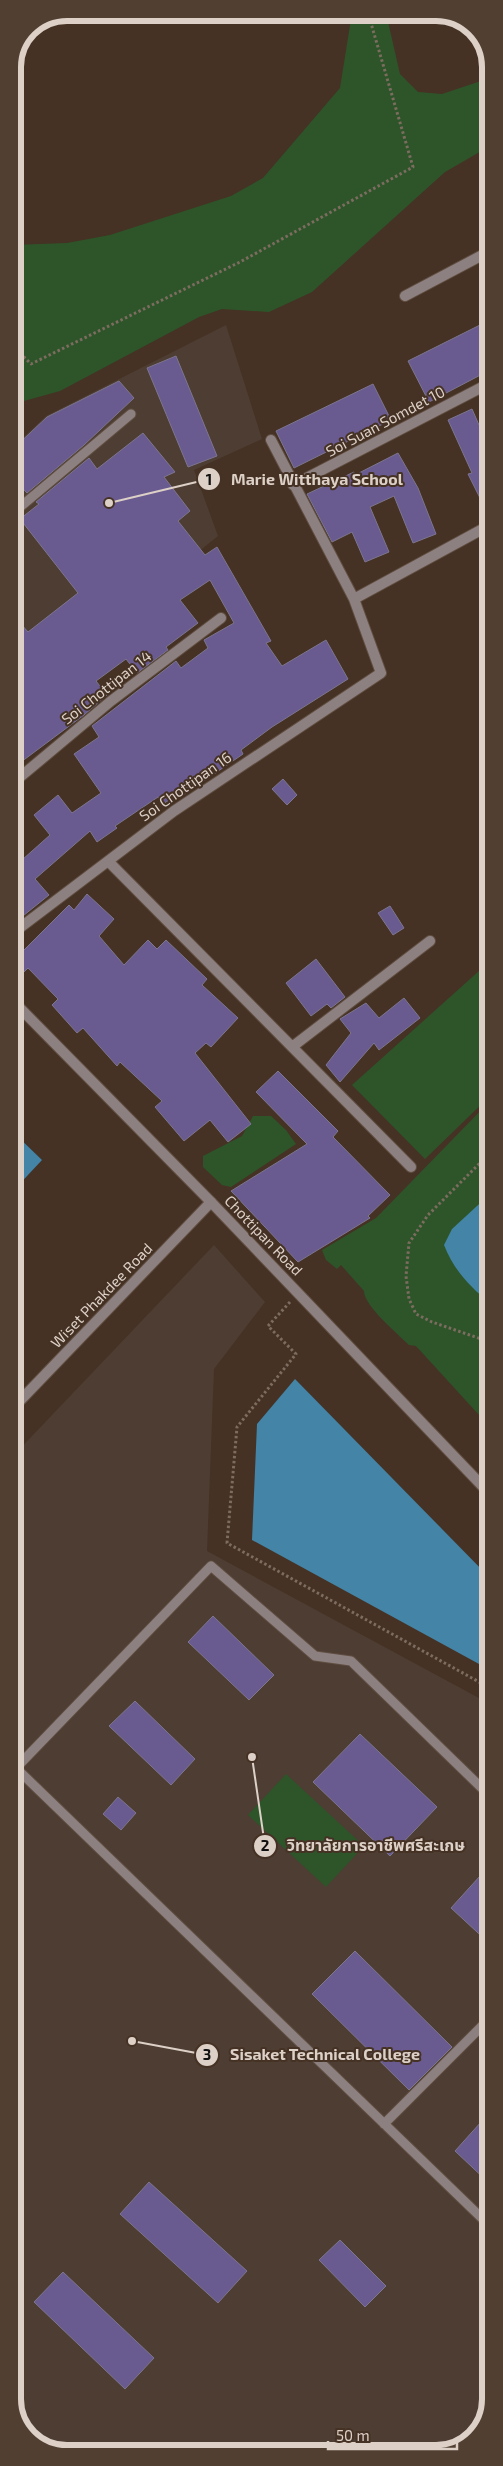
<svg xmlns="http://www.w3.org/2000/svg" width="503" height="2466" font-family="'Exo 2','Noto Sans Thai',sans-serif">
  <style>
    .education { fill: #4e3d33 }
    .green { fill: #2d5529 }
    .water { fill: #4384a7 }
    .building { fill: #695a90; stroke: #7c768e }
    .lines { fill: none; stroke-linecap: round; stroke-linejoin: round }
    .service-casing { stroke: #604e41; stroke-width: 11 }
    .minor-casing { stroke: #604e41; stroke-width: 12 }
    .tertiary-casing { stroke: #604e41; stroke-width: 12 }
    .path { stroke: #7d6c60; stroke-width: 3; stroke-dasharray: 2.5 2.5; stroke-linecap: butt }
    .service { stroke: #8d8081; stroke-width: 9 }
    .minor { stroke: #8d8081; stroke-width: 10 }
    .tertiary { stroke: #8d8081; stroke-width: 10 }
    .labels { text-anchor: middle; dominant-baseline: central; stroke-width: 4; stroke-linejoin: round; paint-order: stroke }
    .street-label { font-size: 15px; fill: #dcd0c7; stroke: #453224 }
    .rim { fill: none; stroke: #dcd0c7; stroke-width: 6 }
    .leader { fill: none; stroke: #dcd0c7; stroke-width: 2 }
    .callout-dot { fill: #dcd0c7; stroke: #453224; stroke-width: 2 }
    .mark-label { font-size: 15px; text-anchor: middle; font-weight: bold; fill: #111 }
    .callout-label { font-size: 16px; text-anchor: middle; font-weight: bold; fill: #dcd0c7; stroke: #453224; stroke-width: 4; stroke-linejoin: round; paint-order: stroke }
  </style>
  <rect width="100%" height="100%" fill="#453224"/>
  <path class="education" d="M 226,325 L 262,439 L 194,470 L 218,536 L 13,701 L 13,447 L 46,416 Z
    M 214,1245 L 265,1302 L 214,1369 L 207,1551 L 490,1704 L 490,2399 L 477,2435 L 443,2453 L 60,2453 L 29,2438 L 13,2406 L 13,1456 Z"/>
  <path class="green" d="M 352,13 L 386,13 L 400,74 L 418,92 L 442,94 L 490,78 L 490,146 L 445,172 L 312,292 L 269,312 L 222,309 L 199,317 L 60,391 L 13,404 L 13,245 L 67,243 L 110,235 L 231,196 L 263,178 L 340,88 Z
    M 479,971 L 490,981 L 490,1096 L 425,1159 L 352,1085 Z
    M 490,1101 L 490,1427 L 416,1346 L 409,1345 C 398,1334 364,1306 364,1291 L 341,1265 L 337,1269 L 326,1260 L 322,1250 L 376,1218 Z
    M 253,1116 L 271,1116 L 286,1130 L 296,1144 L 231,1187 L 222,1185 L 203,1167 L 203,1156 L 242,1136 Z
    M 286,1774 L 364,1846 L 326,1887 L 248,1815 Z"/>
  <path class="water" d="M 13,1132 L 42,1160 L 13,1191 Z
    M 490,1194 L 490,1303 C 469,1286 454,1270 444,1245 L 452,1229 Z
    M 295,1379 L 490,1578 L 490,1670 L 252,1540 L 257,1424 Z"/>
  <path class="building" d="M 490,320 L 490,370 L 429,402 L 408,361 Z
    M 176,356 L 217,456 L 188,467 L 147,368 Z
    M 119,381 L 134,398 L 84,445 L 27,493 L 13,478 L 13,449 L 47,417 Z
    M 373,384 L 391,420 L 294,468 L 276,431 Z
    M 472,409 L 479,425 L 490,419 L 490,518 L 468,474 L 472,473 L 448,420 Z
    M 143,433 L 175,472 L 164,477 L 190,511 L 178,521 L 205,555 L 217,547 L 271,641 L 266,643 L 282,666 L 326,640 L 348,679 L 272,727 L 241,750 L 243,754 L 182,796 L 180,793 L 163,804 L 158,797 L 115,826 L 117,828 L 97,842 L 90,831 L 35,879 L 49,895 L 13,924 L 13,868 L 50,835 L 34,815 L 58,795 L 72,813 L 101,793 L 74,754 L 99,737 L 92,726 L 176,661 L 181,668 L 208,648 L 204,640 L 234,623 L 210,580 L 180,600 L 198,623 L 166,647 L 168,650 L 137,673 L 126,659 L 96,681 L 107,695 L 84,715 L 21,762 L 13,751 L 13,615 L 28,632 L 78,593 L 20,519 L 39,504 L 36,502 L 89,458 L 97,469 Z
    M 398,453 L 418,488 L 436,534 L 413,543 L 394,496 L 370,507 L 389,552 L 365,562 L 352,532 L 332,542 L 307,494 L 354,472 L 355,475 Z
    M 283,779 L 297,795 L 287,805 L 272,789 Z
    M 87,894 L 114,919 L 99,936 L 124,965 L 148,940 L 157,949 L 166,940 L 207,979 L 202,985 L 238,1018 L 211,1047 L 206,1043 L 195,1053 L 251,1124 L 228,1142 L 210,1120 L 184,1141 L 155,1107 L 162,1101 L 120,1062 L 117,1066 L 83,1028 L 77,1033 L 52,1005 L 58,999 L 28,968 L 21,975 L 13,967 L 13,961 L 69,905 L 74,910 Z
    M 390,906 L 404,928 L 393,935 L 378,913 Z
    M 316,959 L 345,997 L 331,1008 L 327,1004 L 311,1016 L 286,983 Z
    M 404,998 L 420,1018 L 379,1050 L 374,1043 L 340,1082 L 326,1065 L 351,1033 L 340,1019 L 366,1003 L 379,1018 Z
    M 278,1071 L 338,1131 L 333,1137 L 390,1195 L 368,1216 L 370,1218 L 298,1262 L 231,1191 L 307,1144 L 256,1092 Z
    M 213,1616 L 274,1675 L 249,1700 L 188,1642 Z
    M 135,1701 L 195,1759 L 171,1785 L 109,1726 Z
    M 360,1734 L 437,1807 L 390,1856 L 313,1782 Z
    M 118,1797 L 136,1813 L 121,1830 L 103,1814 Z
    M 490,1865 L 490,1944 L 451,1908 Z
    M 355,1951 L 452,2047 L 409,2090 L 312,1994 Z
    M 490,2112 L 490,2184 L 455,2151 Z
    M 149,2182 L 247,2271 L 218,2303 L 120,2214 Z
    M 340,2240 L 386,2286 L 365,2307 L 319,2260 Z
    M 63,2272 L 154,2358 L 125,2389 L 34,2302 Z"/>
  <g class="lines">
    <defs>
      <path id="service" d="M 13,513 L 131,414
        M 490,1796 L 351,1661 L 315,1656 L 211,1566 L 16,1768 L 490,2226
        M 384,2124 L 490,2018"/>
      <path id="minor" d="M 405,296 L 490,251
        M 293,485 L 490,383
        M 354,599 L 490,525
        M 13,783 L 111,701 L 221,618
        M 108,861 L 411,1167
        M 13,933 L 174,811 L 381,673 L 354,599 L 271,440
        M 292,1047 L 430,941
        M 13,1408 L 211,1202"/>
      <path id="tertiary" d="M 13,1001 L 211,1202 L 490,1494"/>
    </defs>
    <use href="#service" class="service-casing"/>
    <use href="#minor" class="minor-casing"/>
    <use href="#tertiary" class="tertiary-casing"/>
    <path class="path" d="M 13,346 L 31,364 L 240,262 L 413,167 L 368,13
      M 490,1153 L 428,1215 L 409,1243 L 406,1276 L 409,1299 L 416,1314 L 432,1322 L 490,1342
      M 290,1302 L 268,1326 L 296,1354 L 237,1427 L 227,1543 L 490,1688"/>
    <use href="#service" class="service"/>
    <use href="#minor" class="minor"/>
    <use href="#tertiary" class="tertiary"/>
  </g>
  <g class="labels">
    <g class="street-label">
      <text transform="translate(385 421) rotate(-28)">Soi Suan Somdet 10</text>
      <text transform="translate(106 687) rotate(-38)">Soi Chottipan 14</text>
      <text transform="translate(185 786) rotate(-35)">Soi Chottipan 16</text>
      <text transform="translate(264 1235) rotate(46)">Chottipan Road</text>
      <text transform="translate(101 1295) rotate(-46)">Wiset Phakdee Road</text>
    </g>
  </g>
  <path d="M0 0H503V2466H0ZM67 21H436A46 46 0 0 1 482 67V2399A46 46 0 0 1 436 2445H67A46 46 0 0 1 21 2399V67A46 46 0 0 1 67 21Z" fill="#513f31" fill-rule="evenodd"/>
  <path class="rim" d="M67 21H436A46 46 0 0 1 482 67V2399A46 46 0 0 1 436 2445H67A46 46 0 0 1 21 2399V67A46 46 0 0 1 67 21Z"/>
  <path class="leader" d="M109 503L209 479M252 1757L265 1846M132 2041L207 2055"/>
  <g class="callout-dot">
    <circle cx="109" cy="503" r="5"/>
    <circle cx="252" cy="1757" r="5"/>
    <circle cx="132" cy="2041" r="5"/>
    <circle cx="209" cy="479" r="12"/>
    <circle cx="265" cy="1846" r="12"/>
    <circle cx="207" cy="2055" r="12"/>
  </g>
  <g class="mark-label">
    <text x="209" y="485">1</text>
    <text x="265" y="1851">2</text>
    <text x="207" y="2060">3</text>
  </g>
  <g class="callout-label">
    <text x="317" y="485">Marie Witthaya School</text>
    <text x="376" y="1851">วิทยาลัยการอาชีพศรีสะเกษ</text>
    <text x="325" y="2060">Sisaket Technical College</text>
  </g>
  <path d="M328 2441v8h129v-8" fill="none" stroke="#dcd0c7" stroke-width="2.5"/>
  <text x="336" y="2441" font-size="15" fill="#dcd0c7" stroke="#453224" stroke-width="4" paint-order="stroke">50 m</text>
</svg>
